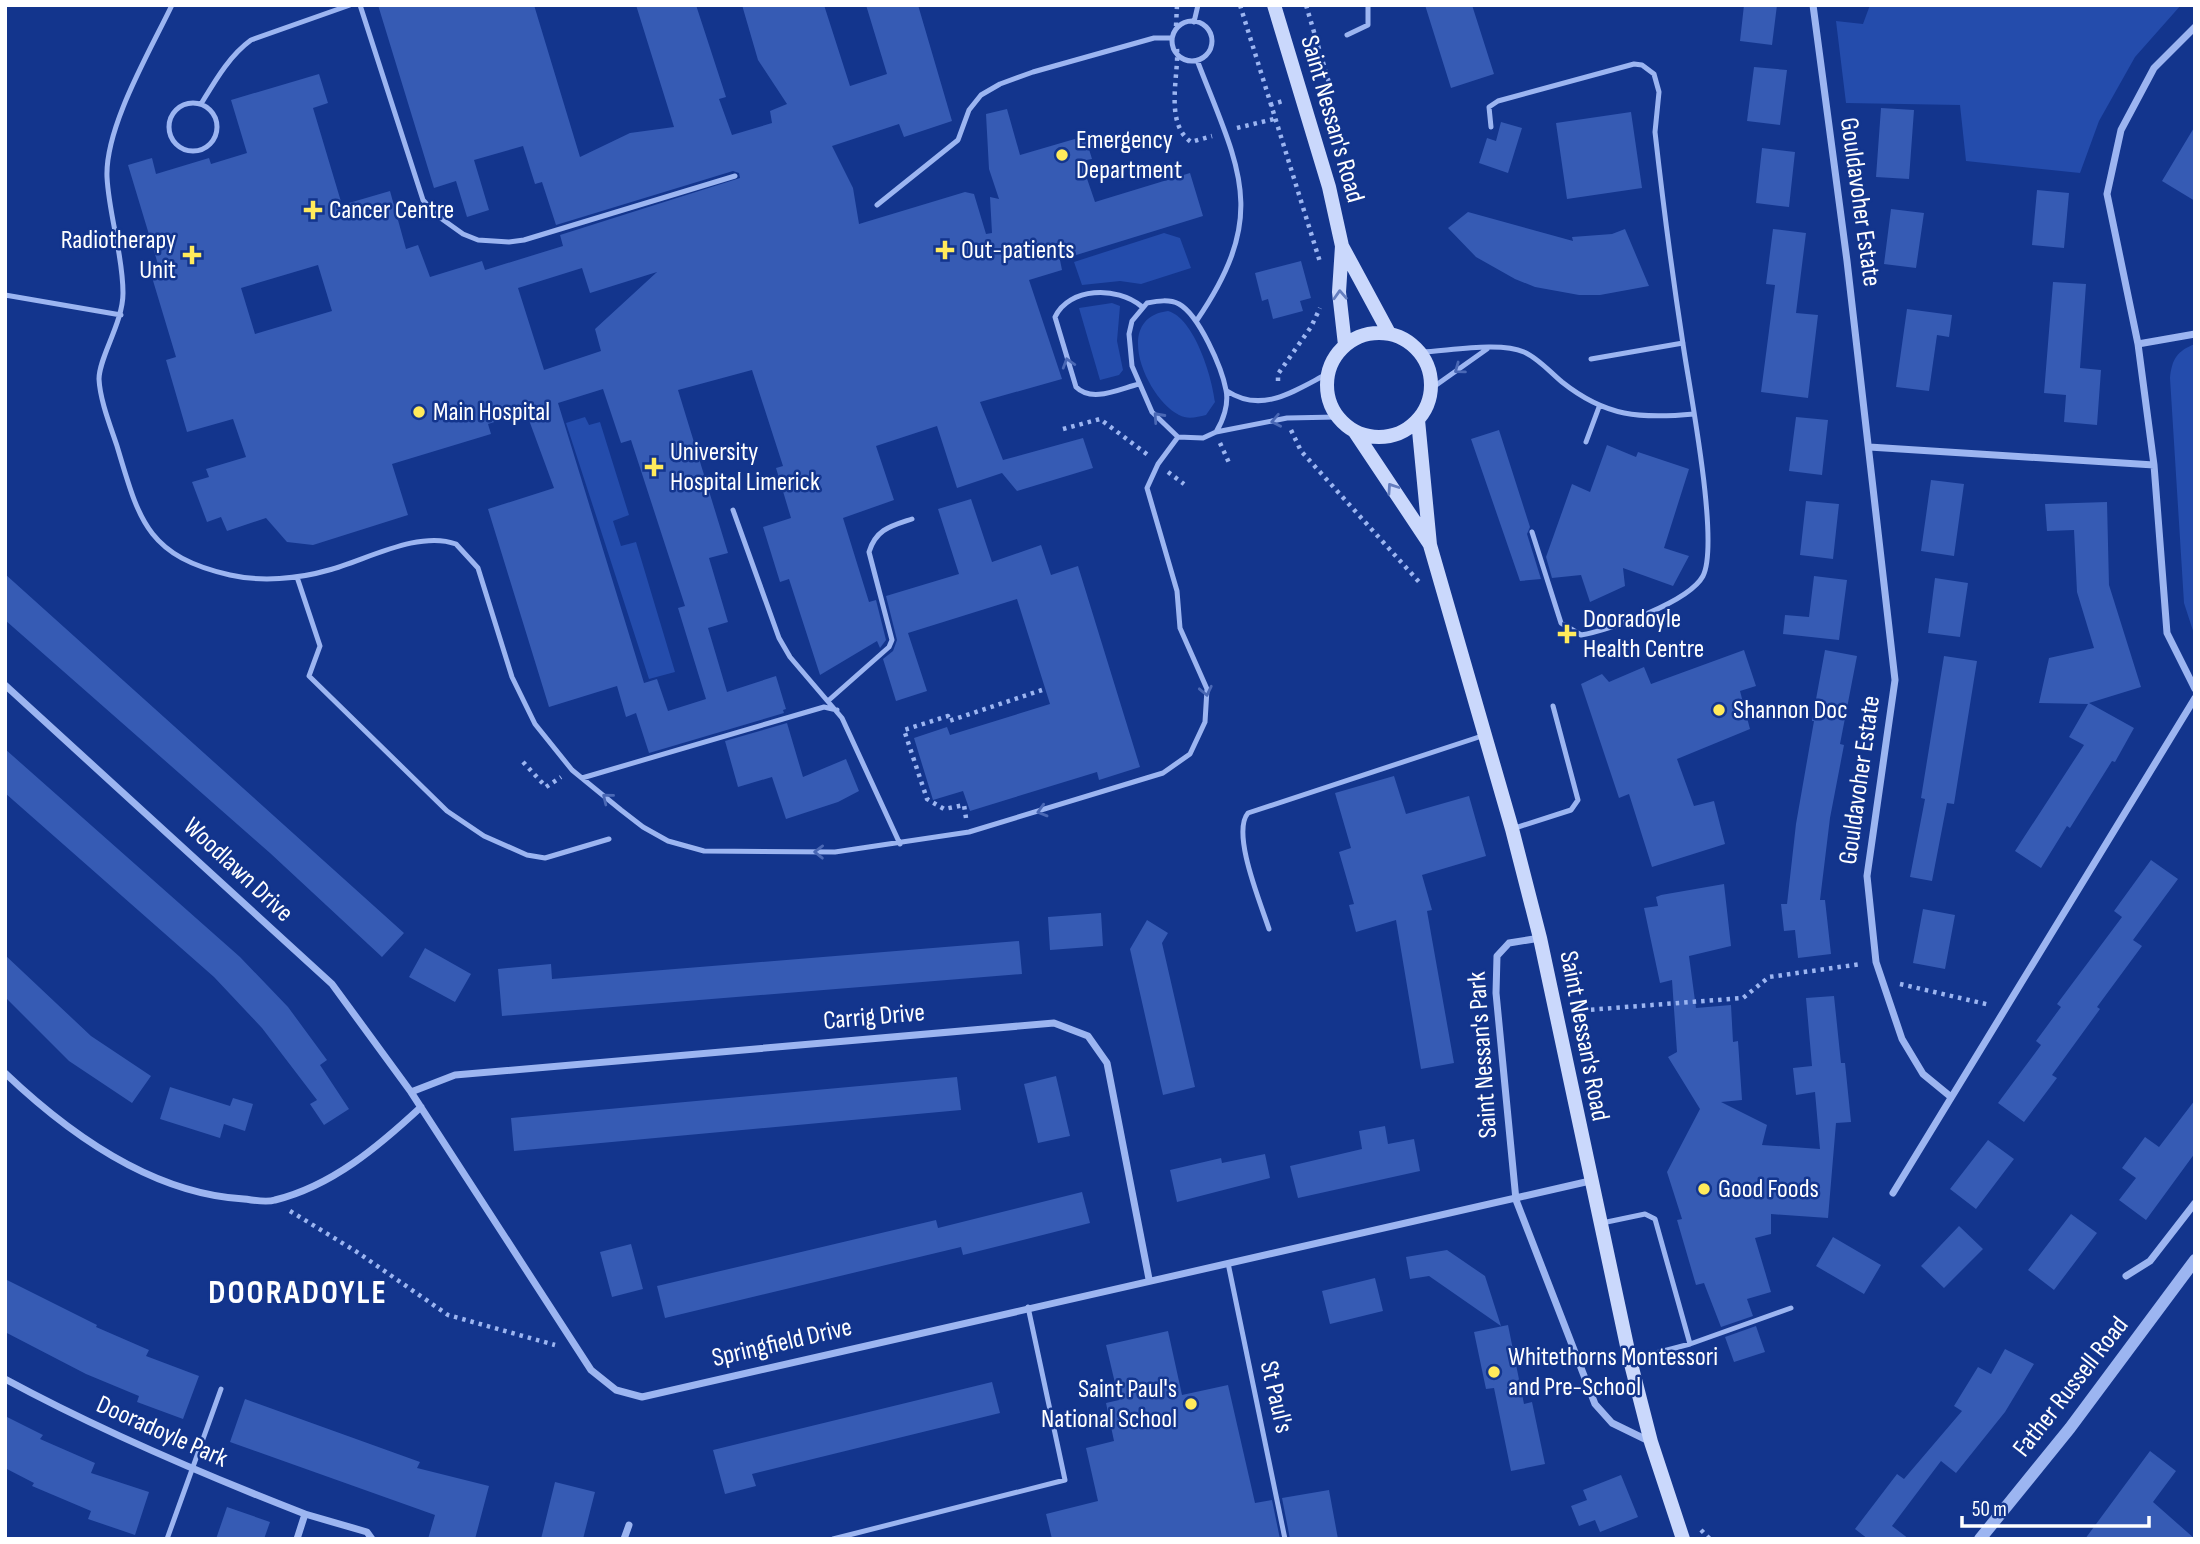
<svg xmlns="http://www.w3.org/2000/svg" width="2200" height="1544" font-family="'Sofia Sans Condensed',sans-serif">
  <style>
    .green { fill: #244cac }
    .building { fill: #365bb4; fill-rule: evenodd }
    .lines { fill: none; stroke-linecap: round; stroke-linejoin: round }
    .path { stroke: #9cb5f1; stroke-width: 4.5; stroke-dasharray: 3.5 5; stroke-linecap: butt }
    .service { stroke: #9cb5f1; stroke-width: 5 }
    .minor { stroke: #9cb5f1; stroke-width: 7 }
    .tertiary { stroke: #9cb5f1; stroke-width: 12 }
    .secondary { stroke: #cad8fc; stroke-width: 14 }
    .oneway { stroke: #657ebf }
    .oneway2 { stroke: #4a68b5 }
    .poi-dot { fill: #ffea5b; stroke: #13358d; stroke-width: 2.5 }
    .labels { text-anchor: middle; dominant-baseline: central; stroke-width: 5; stroke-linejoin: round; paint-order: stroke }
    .street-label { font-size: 26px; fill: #fff; stroke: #13358d }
    .poi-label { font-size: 26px; fill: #fff; stroke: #13358d; text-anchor: start }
    .district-label { font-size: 33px; font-weight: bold; letter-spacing: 2px; fill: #fff; stroke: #13358d }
  </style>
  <rect width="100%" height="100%" fill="#13358d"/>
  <path class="green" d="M 1870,5 L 2181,5 L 2135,57 L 2099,121 L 2080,173 L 1966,161 L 1960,105 L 1846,103 L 1836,21 L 1863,24 Z
    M 1164,233 L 1180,238 L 1191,268 L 1141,284 L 1120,281 L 1082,285 L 1074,262 Z
    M 1112,303 L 1120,306 L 1117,341 L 1123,370 L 1119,375 L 1100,380 L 1079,308 Z
    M 1168,311 C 1194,318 1212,376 1215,402 L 1206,415 C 1197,417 1188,420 1179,415 C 1147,399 1111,318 1168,311 Z
    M 2195,344 L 2195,637 L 2184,603 L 2170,378 C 2172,359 2177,351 2195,344 Z
    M 585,417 L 589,425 L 600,422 L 629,515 L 613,521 L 621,546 L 636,542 L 675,672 L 649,679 L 566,423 Z"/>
  <path class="building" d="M 378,5 L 534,5 L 580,157 L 630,133 L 674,127 L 636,5 L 696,5 L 726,97 L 719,99 L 732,135 L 772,123 L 770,111 L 787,104 L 758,60 L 742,5 L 824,5 L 850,86 L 887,74 L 866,5 L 918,5 L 952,121 L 904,137 L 899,124 L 832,146 L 853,188 L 859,224 L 965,192 L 974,194 L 986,234 L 992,233 L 990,197 L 999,199 L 989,169 L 986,114 L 1007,109 L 1020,155 L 1085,136 L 1092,159 L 1081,161 L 1095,202 L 1190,173 L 1203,216 L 1060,260 L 1062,270 L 1029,280 L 1062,379 L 980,402 L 1003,460 L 1083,438 L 1093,468 L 1017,491 L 1002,473 L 957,488 L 937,426 L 876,446 L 894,500 L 843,518 L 869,602 L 876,600 L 886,640 L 880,648 L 877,641 L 820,675 L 789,579 L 780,582 L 763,527 L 791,518 L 776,468 L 783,466 L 752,370 L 678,390 L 728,553 L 709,558 L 728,622 L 708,628 L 727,692 L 776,676 L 786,709 L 783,710 L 784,713 L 649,753 L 636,713 L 626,717 L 617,686 L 549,707 L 488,509 L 554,488 L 526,412 L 488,424 L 491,434 L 392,464 L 408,515 L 313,545 L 287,542 L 266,518 L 227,531 L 221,517 L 207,522 L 192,482 L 209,477 L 206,469 L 246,457 L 233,419 L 187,432 L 166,360 L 176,357 L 151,274 L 160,271 L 128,165 L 152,158 L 156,174 L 209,158 L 211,164 L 247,153 L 231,100 L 319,74 L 328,103 L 313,108 L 342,205 L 390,191 L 406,249 L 418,245 L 430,277 L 482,261 L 485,270 L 563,246 L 560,235 L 740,178 L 739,173 L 733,171 L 556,225 L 542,182 L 535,184 L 523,146 L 474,160 L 489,210 L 467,217 L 456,181 L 434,188 ZM 318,265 L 332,311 L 255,334 L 241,288 ZM 582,268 L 590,293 L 657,272 L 595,329 L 601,351 L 544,370 L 518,288 ZM 603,389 L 621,443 L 631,440 L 685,606 L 678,608 L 706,699 L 668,711 L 657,679 L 644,683 L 558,403 Z
    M 1425,5 L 1472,5 L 1494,74 L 1451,88 Z
    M 1744,5 L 1777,5 L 1772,45 L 1740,41 Z
    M 1754,67 L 1787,70 L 1780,125 L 1747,121 Z
    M 1881,108 L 1914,110 L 1909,179 L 1876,177 Z
    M 1631,112 L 1642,188 L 1567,199 L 1556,123 Z
    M 1501,122 L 1522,128 L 1508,173 L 1479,163 L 1487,138 L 1496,141 Z
    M 2195,126 L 2195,201 L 2162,181 Z
    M 1762,148 L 1795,152 L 1789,207 L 1756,203 Z
    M 2037,190 L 2069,193 L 2064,248 L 2032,245 Z
    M 1891,209 L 1924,213 L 1916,268 L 1884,264 Z
    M 1468,212 L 1573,241 L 1572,237 L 1612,234 L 1625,229 L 1649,286 L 1600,295 L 1579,295 L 1535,287 L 1515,279 L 1476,257 L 1448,228 Z
    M 1773,229 L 1806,233 L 1796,313 L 1818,315 L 1808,398 L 1761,392 L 1775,285 L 1766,284 Z
    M 1301,261 L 1311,298 L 1300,301 L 1303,311 L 1273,319 L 1268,299 L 1262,301 L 1255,273 Z
    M 2053,282 L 2086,284 L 2080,368 L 2101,370 L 2097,425 L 2064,422 L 2066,395 L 2044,393 Z
    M 1907,309 L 1952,315 L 1949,337 L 1937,335 L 1929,391 L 1896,387 Z
    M 1796,417 L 1828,420 L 1822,475 L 1789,471 Z
    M 1499,430 L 1530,527 L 1527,534 L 1541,579 L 1520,581 L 1471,439 Z
    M 1607,445 L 1636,457 L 1638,452 L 1689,469 L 1664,548 L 1689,556 L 1673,586 L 1623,568 L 1625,586 L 1590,602 L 1581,575 L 1552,578 L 1546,557 L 1572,484 L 1590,492 Z
    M 1931,480 L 1964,484 L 1954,556 L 1921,551 Z
    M 971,499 L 992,562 L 1041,545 L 1051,575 L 1078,566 L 1140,767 L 1099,780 L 1097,772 L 970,811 L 963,791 L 933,800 L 914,738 L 947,727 L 950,735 L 1050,704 L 1017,599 L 908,633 L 927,691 L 896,701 L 883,659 L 893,651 L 897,640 L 886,596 L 959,574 L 938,509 Z
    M 1806,501 L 1839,504 L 1833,559 L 1800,555 Z
    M 2107,502 L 2109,585 L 2141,687 L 2089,703 L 2134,728 L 2115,762 L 2112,761 L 2070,828 L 2067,826 L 2041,868 L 2015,851 L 2084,745 L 2069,737 L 2088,704 L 2039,703 L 2049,658 L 2094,648 L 2077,592 L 2074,530 L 2047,531 L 2045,504 Z
    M 5,574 L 404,933 L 382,957 L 270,853 L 5,620 Z
    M 1814,576 L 1847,580 L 1839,640 L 1783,634 L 1785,615 L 1809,617 Z
    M 1935,578 L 1968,583 L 1960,637 L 1928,633 Z
    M 1744,650 L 1756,686 L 1740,691 L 1750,729 L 1677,759 L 1694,806 L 1714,801 L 1725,844 L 1652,867 L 1629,794 L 1619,798 L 1581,684 L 1602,674 L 1609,682 L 1644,667 L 1651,684 Z
    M 1825,650 L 1857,656 L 1840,744 L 1844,745 L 1830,818 L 1820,900 L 1825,900 L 1831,954 L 1798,958 L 1795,930 L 1784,931 L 1781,904 L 1787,904 L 1796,824 L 1814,721 L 1812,721 Z
    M 1944,656 L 1977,661 L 1954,804 L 1947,803 L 1932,881 L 1910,877 L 1925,799 L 1921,798 Z
    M 787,723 L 803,777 L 846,759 L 859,791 L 838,802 L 786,819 L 772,777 L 738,787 L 725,741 Z
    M 5,749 L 240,957 L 288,1007 L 327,1060 L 320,1065 L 349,1109 L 324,1125 L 310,1104 L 317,1100 L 262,1028 L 214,977 L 5,793 Z
    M 1394,776 L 1406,814 L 1469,796 L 1486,856 L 1422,875 L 1432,910 L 1427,911 L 1454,1063 L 1421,1069 L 1396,920 L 1356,932 L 1349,905 L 1354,904 L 1339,852 L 1351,848 L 1335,793 Z
    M 2151,860 L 2178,879 L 2133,940 L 2142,946 L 2097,1007 L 2100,1009 L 2052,1075 L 2057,1078 L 2024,1122 L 1998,1103 L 2041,1045 L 2036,1041 L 2061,1007 L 2057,1004 L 2122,917 L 2114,911 Z
    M 1724,884 L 1731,946 L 1689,956 L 1696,1008 L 1731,1005 L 1733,1042 L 1738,1041 L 1742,1100 L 1721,1102 L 1767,1125 L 1762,1145 L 1820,1149 L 1815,1092 L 1796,1095 L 1793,1068 L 1812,1066 L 1806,998 L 1834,996 L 1841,1063 L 1845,1063 L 1851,1122 L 1836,1123 L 1828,1218 L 1771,1214 L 1771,1234 L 1755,1238 L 1771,1292 L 1747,1299 L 1753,1316 L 1721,1327 L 1704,1283 L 1696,1285 L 1677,1220 L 1682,1219 L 1667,1172 L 1700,1109 L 1668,1057 L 1677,1052 L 1672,980 L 1660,983 L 1644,908 L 1658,906 L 1656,897 L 1661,895 Z
    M 1923,909 L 1955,915 L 1945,969 L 1913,963 Z
    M 1101,913 L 1103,946 L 1050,950 L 1048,917 Z
    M 1147,920 L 1168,933 L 1162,943 L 1195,1087 L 1163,1095 L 1130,949 Z
    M 1019,941 L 1022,974 L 502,1016 L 498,969 L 551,964 L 552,979 Z
    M 425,948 L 471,974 L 455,1002 L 409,977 Z
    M 5,955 L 91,1036 L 151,1076 L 132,1103 L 69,1061 L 5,997 Z
    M 1056,1076 L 1070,1136 L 1038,1143 L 1024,1084 Z
    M 957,1077 L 961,1110 L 514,1151 L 511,1118 Z
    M 170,1087 L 230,1106 L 233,1098 L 253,1104 L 245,1131 L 224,1124 L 220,1138 L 160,1119 Z
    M 2195,1100 L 2195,1153 L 2146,1220 L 2119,1200 L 2136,1178 L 2122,1168 L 2145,1137 L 2159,1147 Z
    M 1385,1126 L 1388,1144 L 1414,1139 L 1420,1171 L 1298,1198 L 1290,1166 L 1362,1149 L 1359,1131 Z
    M 1988,1140 L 2014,1159 L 1976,1209 L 1950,1189 Z
    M 1265,1154 L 1270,1178 L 1177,1202 L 1170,1170 L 1221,1158 L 1222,1163 Z
    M 1082,1192 L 1090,1223 L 963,1255 L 961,1247 L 665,1318 L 657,1286 L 936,1220 L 938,1228 Z
    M 2071,1214 L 2097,1233 L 2054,1290 L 2028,1270 Z
    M 1959,1226 L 1983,1249 L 1944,1288 L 1921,1266 Z
    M 1833,1237 L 1881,1265 L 1864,1294 L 1816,1266 Z
    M 631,1244 L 643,1289 L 612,1297 L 600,1252 Z
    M 1447,1250 L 1485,1276 L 1501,1326 L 1429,1276 L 1410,1279 L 1406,1257 Z
    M 1375,1278 L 1383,1311 L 1330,1324 L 1322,1291 Z
    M 5,1279 L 97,1325 L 96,1327 L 149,1350 L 146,1356 L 199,1376 L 183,1419 L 137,1402 L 139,1396 L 86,1374 L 5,1332 Z
    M 1508,1325 L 1524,1404 L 1532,1402 L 1545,1464 L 1511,1471 L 1494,1388 L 1486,1389 L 1474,1332 Z
    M 1756,1326 L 1765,1352 L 1734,1362 L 1725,1337 Z
    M 1168,1331 L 1182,1395 L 1228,1385 L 1255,1503 L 1272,1500 L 1280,1539 L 1052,1539 L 1046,1514 L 1098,1501 L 1086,1448 L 1114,1441 L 1106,1403 L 1119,1400 L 1106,1345 Z
    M 2005,1349 L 2034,1364 L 2005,1412 L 1956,1473 L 1941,1461 L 1892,1526 L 1909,1539 L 1868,1539 L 1855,1529 L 1897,1474 L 1904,1479 L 1962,1411 L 1954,1406 L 1978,1367 L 1991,1374 Z
    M 992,1382 L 1000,1413 L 752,1474 L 756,1486 L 725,1494 L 713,1450 Z
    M 245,1399 L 420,1462 L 417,1468 L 489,1486 L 475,1539 L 428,1539 L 435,1515 L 230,1442 Z
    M 5,1416 L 43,1435 L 40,1439 L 95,1463 L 91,1473 L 149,1492 L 135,1535 L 88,1519 L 91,1511 L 32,1486 L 34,1483 L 5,1468 Z
    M 2150,1451 L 2176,1471 L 2153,1502 L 2195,1539 L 2085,1539 Z
    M 1621,1475 L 1638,1517 L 1600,1532 L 1595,1520 L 1579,1526 L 1571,1506 L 1587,1500 L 1583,1490 Z
    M 555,1482 L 595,1492 L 583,1539 L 541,1539 Z
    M 1329,1490 L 1338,1539 L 1290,1539 L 1282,1498 Z
    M 227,1507 L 270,1522 L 264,1539 L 216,1539 Z"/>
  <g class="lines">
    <path class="path" d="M 1240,5 L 1320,262
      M 1306,5 L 1330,86 L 1325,88
      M 1176,26 L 1177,5
      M 1177,49 C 1179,75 1164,123 1191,142 L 1212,136
      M 1270,105 L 1283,101
      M 1237,128 L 1274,119
      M 1278,381 L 1278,374 L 1311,327 L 1320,308
      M 1063,429 L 1100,419 L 1148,455
      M 1291,430 L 1301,451 L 1420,583
      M 1220,443 L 1230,465
      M 1168,472 L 1184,484
      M 523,762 L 546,787 L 561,777
      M 966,818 L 964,805 L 944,809 L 927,799 L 904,730 L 948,716 L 949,721 L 1042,690
      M 1900,984 L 1990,1005
      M 1574,1011 L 1743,998 L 1769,977 L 1861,964
      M 290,1211 L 357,1252 L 448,1315 L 555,1345
      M 1701,1530 L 1710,1539"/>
    <path class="service" d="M 172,5 C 150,51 105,127 107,177 C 109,216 123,254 123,293 C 123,323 99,357 99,379 C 100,400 110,425 117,446 C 139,519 146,556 230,575 C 261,582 298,579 329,570 C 366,560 419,530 456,544 L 478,568 L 512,677 L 535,724 L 572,770 L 621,810 L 643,827 L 668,841 L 704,851 L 835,852 L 969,832 L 1163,773 L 1190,754 L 1205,722 L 1207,689 L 1180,628 L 1177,591 L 1147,488 L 1158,464 L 1178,437
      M 360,5 L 423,200 L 435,214 L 463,234 L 478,240 L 509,242 L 524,240 L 735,176
      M1172 41a20 20 0 1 1 40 0a20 20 0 1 1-40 0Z
      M 1194,22 L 1198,5
      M 1347,35 L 1368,25 L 1368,5
      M 1197,60 C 1239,169 1270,213 1197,320
      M169 127a24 24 0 1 1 48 0a24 24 0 1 1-48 0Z
      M 201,104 C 215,81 229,56 251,40 L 350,5
      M 1491,127 L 1489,107 L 1498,101 L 1634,64 L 1642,65 L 1654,74 L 1659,92 L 1655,132 C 1663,203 1672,273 1683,344 C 1689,387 1720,542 1703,576 C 1689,602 1610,630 1581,635 L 1561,623 L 1532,532
      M 877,205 L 958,140 L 969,110 L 981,95 L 1000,84 L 1033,72 L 1154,38 L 1172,38
      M 5,295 L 121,315
      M 1421,352 C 1448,351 1500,341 1524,352 C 1538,358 1550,372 1562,382 C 1606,417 1640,419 1694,414
      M 1591,359 L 1683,343
      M 1139,384 C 1119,389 1092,403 1076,387 L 1055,317 C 1069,287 1117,286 1141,306
      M 1432,388 L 1487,349
      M 1227,391 C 1262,414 1294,391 1327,374
      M 1216,432 C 1223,421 1229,404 1226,390 C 1222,368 1199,315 1179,304 C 1169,299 1158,301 1147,303 L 1132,321 L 1129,334 L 1132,366 L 1152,412 L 1178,437 L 1203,438 L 1216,432 L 1287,418 L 1337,417
      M 1586,442 L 1599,407
      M 733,510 L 779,638 L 790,657 L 842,718 L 900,844
      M 297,577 L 320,646 L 309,676 L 447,811 L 484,836 L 527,855 L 545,858 L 609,839
      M 829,700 L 889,647 L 892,640 L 869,552 C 876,529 891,526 912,519
      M 582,778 L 824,707 L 837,710
      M 1512,829 L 1571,810 L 1578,800 L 1553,706
      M 1269,929 C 1261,904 1231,833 1248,813 L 1485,735
      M 1602,1223 L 1645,1214 L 1655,1219 L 1690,1344
      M 1228,1263 L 1285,1539
      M 1633,1359 L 1690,1344 L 1791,1308
      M 167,1539 L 221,1389
      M 833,1539 L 1065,1480 L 1028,1307"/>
    <path class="minor" d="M 1813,5 L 1847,261 L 1895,680 L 1867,876 L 1876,962 L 1902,1039 L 1923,1074 L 1951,1097
      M 2195,27 L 2154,68 L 2121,130 L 2107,194 L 2138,344 L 2154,465 L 2167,633 L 2195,689
      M 2138,344 L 2195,334
      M 1869,447 L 2154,465
      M 5,685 L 332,984 L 411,1092 L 591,1370 L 616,1390 L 642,1397 L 1590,1181
      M 1540,938 L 1509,943 L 1497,956 L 1496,993 L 1516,1200 L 1595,1404 L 1612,1423 L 1651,1442
      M 5,1073 C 69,1134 153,1194 244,1199 C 254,1200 266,1203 275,1200 C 332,1186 379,1146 421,1107
      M 411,1092 L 455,1075 L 1054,1023 L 1088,1036 L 1107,1063 L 1149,1279
      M 1893,1193 L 2195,698
      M 2126,1276 L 2150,1261 L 2195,1203
      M 5,1379 C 103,1432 202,1474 305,1514
      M 297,1539 L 305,1514 L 367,1532 L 372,1539
      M 624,1539 L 629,1525"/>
    <path class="tertiary" d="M 1980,1539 L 2070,1428 L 2195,1260"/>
    <path class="secondary" d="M 1274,5 L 1329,187 L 1342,246 L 1339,292 L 1345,345
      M 1342,246 L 1389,333
      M1327 385a52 52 0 1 1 104 0a52 52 0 1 1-104 0Z
      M 1418,420 L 1430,545 L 1512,829 L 1540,938 L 1630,1360 L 1651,1442 L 1683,1539
      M 1355,432 L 1429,543"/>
  </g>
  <defs><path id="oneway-chevron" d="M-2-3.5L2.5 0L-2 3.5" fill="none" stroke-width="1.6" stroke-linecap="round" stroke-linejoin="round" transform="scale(1.75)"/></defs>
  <g class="oneway">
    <use href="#oneway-chevron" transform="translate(1340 295) rotate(-93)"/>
    <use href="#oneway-chevron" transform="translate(1392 488) rotate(-124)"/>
  </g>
  <g class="oneway2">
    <use href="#oneway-chevron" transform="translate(1068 363) rotate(-107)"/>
    <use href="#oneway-chevron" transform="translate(1459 369) rotate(144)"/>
    <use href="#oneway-chevron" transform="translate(1158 417) rotate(-132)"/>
    <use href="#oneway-chevron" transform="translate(1276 421) rotate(169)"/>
    <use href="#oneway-chevron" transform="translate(1206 691) rotate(78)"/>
    <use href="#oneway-chevron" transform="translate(607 798) rotate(-141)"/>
    <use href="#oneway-chevron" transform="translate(1042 811) rotate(164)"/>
    <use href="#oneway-chevron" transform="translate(819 852) rotate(-179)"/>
  </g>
  <g class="poi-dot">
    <circle cx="1062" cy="155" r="7"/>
    <path d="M309.5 199.5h7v7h7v7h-7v7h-7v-7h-7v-7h7z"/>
    <path d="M941.5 239.5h7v7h7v7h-7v7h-7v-7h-7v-7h7z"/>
    <path d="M188.5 244.5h7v7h7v7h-7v7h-7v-7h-7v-7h7z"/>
    <circle cx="419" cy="412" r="7"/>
    <path d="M650.5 456.5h7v7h7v7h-7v7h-7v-7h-7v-7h7z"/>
    <path d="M1563.5 623.5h7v7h7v7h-7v7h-7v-7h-7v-7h7z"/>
    <circle cx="1719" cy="710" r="7"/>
    <circle cx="1704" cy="1189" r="7"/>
    <circle cx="1494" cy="1372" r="7"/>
    <circle cx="1191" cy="1404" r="7"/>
  </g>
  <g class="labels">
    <g class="street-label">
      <text transform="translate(1332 119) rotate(74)">Saint Nessan's Road</text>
      <text transform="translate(1860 202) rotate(82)">Gouldavoher Estate</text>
      <text transform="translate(1860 780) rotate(-82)">Gouldavoher Estate</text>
      <text transform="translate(238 870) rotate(43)">Woodlawn Drive</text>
      <text transform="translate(874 1017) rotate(-5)">Carrig Drive</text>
      <text transform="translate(1584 1036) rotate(79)">Saint Nessan's Road</text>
      <text transform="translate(1483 1055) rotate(-94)">Saint Nessan's Park</text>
      <text transform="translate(782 1343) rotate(-13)">Springfield Drive</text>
      <text transform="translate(2071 1387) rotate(-52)">Father Russell Road</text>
      <text transform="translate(1276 1397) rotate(77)">St Paul's</text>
      <text transform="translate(162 1432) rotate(24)">Dooradoyle Park</text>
    </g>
    <g class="poi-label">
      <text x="1076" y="140">Emergency<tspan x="1076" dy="30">Department</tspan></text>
      <text x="329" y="210">Cancer Centre</text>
      <text x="176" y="240" text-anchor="end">Radiotherapy<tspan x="176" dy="30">Unit</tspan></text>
      <text x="961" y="250">Out-patients</text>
      <text x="433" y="412">Main Hospital</text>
      <text x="670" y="452">University<tspan x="670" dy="30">Hospital Limerick</tspan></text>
      <text x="1583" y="619">Dooradoyle<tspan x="1583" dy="30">Health Centre</tspan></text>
      <text x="1733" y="710">Shannon Doc</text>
      <text x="1718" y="1189">Good Foods</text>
      <text x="1508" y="1357">Whitethorns Montessori<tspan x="1508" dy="30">and Pre-School</tspan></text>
      <text x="1177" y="1389" text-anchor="end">Saint Paul's<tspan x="1177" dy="30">National School</tspan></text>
    </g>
    <g class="district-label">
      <text x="298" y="1293">DOORADOYLE</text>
    </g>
  </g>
  <rect width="2200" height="1544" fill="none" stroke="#ffffff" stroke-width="14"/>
  <path d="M1962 1516v10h187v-10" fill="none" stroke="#ffffff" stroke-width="3.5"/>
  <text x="1972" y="1516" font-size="21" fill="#ffffff" stroke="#13358d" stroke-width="5" paint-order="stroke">50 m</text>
</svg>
